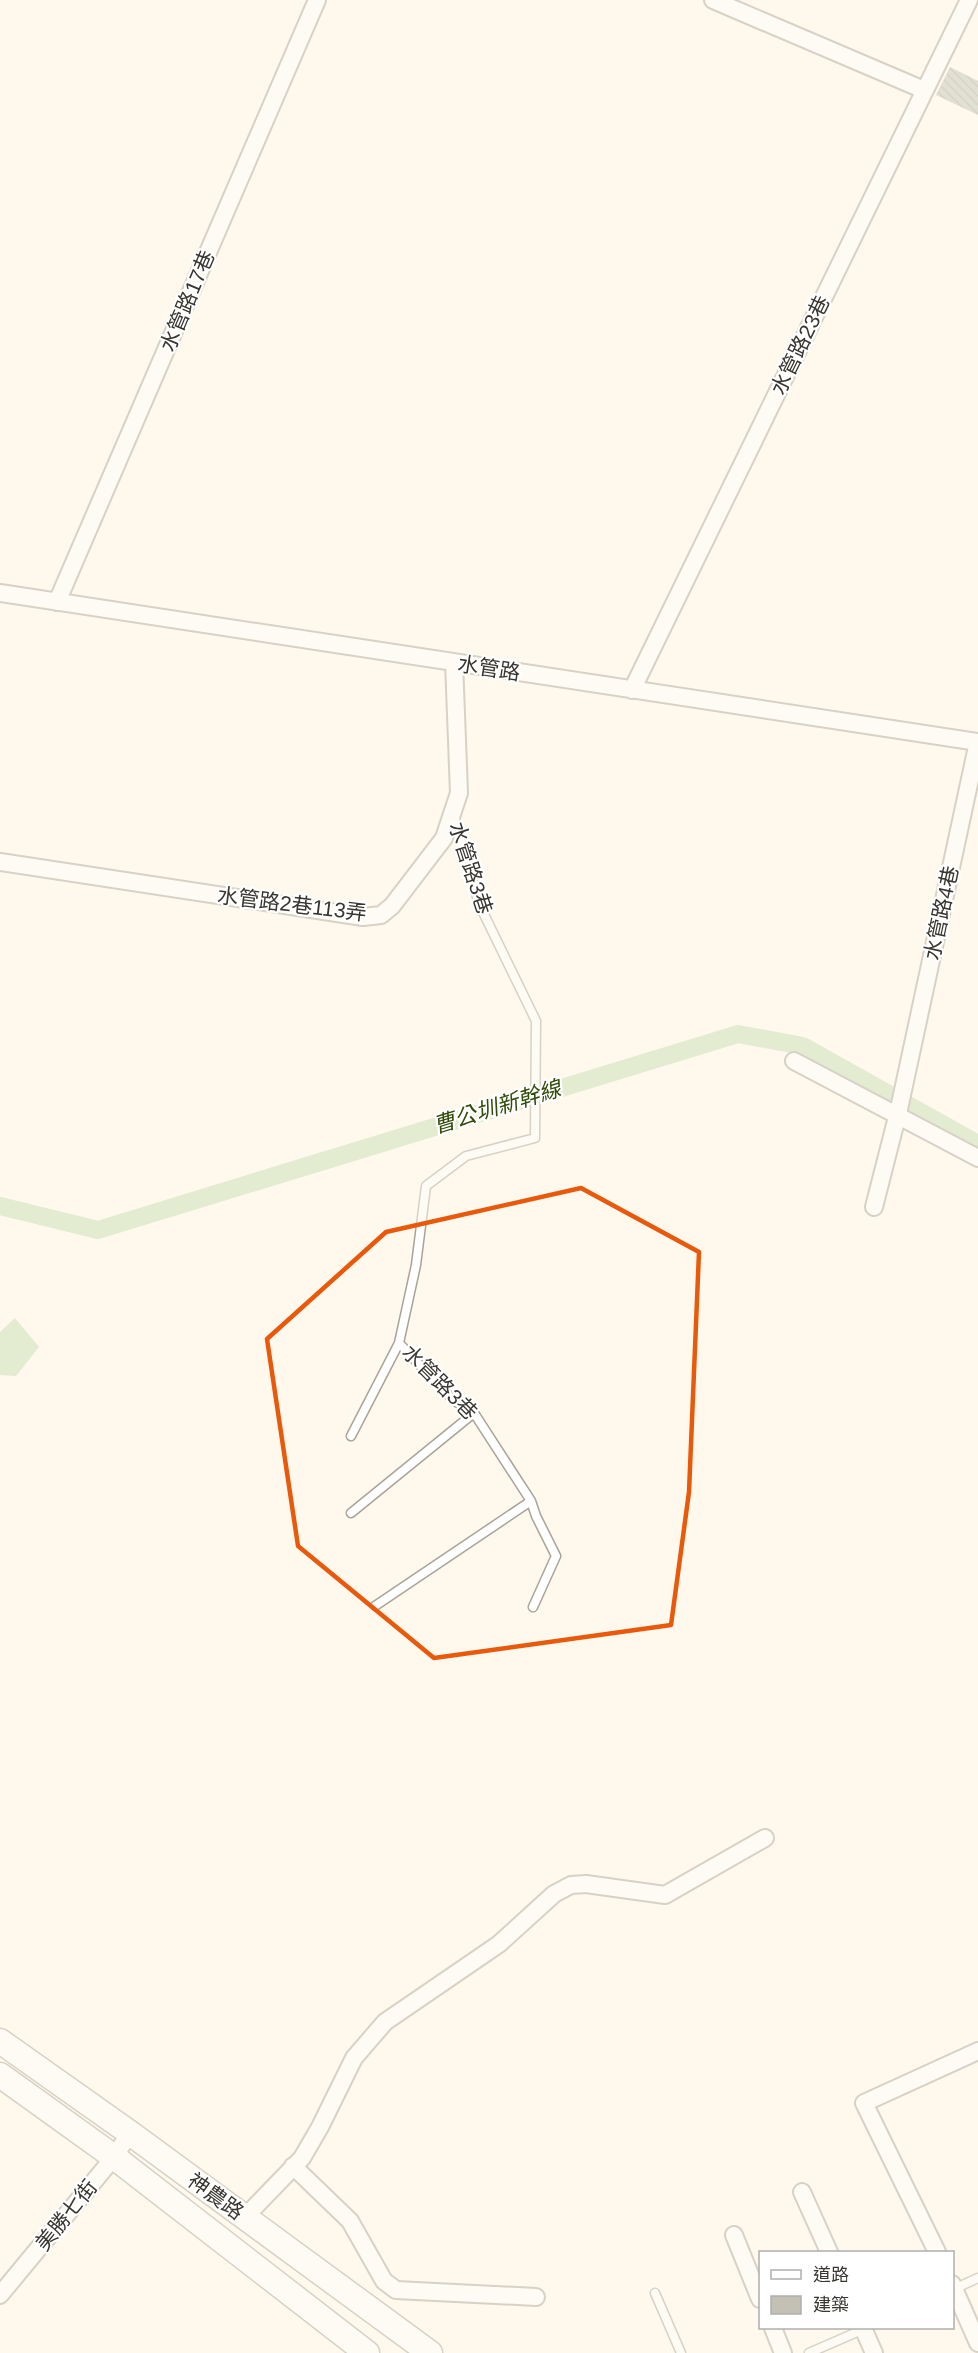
<svg xmlns="http://www.w3.org/2000/svg" width="978" height="2353" font-family="Arial,'Noto Sans TC',sans-serif">
  <style>
    .water { fill: #c4dbae }
    .lines { fill: none; stroke-linecap: round; stroke-linejoin: round }
    .canal { stroke: #c4dbae; stroke-width: 18 }
    .building { fill: url(#building-back-hatch) }
    .lane-casing { stroke: #aba397; stroke-width: 11 }
    .street-casing { stroke: #aba397; stroke-width: 20 }
    .secondary-casing { stroke: #aba397; stroke-width: 27 }
    .lane { stroke: #fff; stroke-width: 8 }
    .street { stroke: #fff; stroke-width: 16 }
    .secondary { stroke: #fff; stroke-width: 24 }
    .marked { fill: none; stroke: #e8590c; stroke-width: 4.5; stroke-linejoin: round }
    .labels { text-anchor: middle; dominant-baseline: central; stroke-width: 4.5; stroke-linejoin: round; paint-order: stroke }
    .street-label { font-size: 21px; fill: #393631; stroke: #fff }
    .water-label { font-size: 22px; font-style: italic; fill: #324c0a; stroke: #fff }
  </style>
  <defs>
    <pattern id="building-back-hatch" width="6" height="6" patternUnits="userSpaceOnUse" patternTransform="scale(1.5)"><rect width="6" height="6" fill="#c2c1b3"/><path d="M-1 5l2 2M0 0l6 6M5-1l2 2" fill="none" stroke="#a7a69a"/></pattern>
  </defs>
  <rect width="100%" height="100%" fill="#fef8ed"/>
  <path class="water" d="M 15,1318 L 39,1347 L 16,1376 L 0,1375 L 0,1332 Z"/>
  <g class="lines">
    <path class="canal" d="M 0,1206 L 98,1230 L 738,1034 L 803,1046 L 978,1144"/>
  </g>
  <path class="building" d="M 950,67 L 978,81 L 978,115 L 936,95 Z"/>
  <g class="lines">
    <defs>
      <path id="lane" d="M 454,815 L 479,904 L 536,1021 L 535,1138 L 466,1156 L 426,1186 L 416,1265 L 399,1343 L 452,1399 L 474,1413 L 531,1501 L 536,1516 L 556,1556 L 533,1607
        M 351,1436 L 399,1343
        M 351,1513 L 474,1413
        M 375,1606 L 531,1501
        M 954,2289 L 978,2278
        M 655,2293 L 681,2353
        M 809,2353 L 864,2329"/>
      <path id="street" d="M 713,0 L 924,90
        M 0,593 L 978,742
        M 57,602 L 317,0
        M 632,690 L 969,0
        M 0,862 L 363,917 L 381,915 L 392,906 L 444,838 L 459,793 L 454,662
        M 794,1061 L 978,1158
        M 874,1207 L 899,1109 L 978,742
        M 293,2166 L 350,2221 L 384,2281 L 396,2290 L 536,2297
        M 802,2192 L 829,2252
        M 245,2217 L 302,2158 L 320,2127 L 354,2058 L 385,2022 L 499,1944 L 554,1894 L 571,1885 L 586,1884 L 665,1895 L 765,1838
        M 734,2235 L 760,2299
        M 937,2252 L 864,2103 L 978,2051
        M 952,2284 L 978,2343
        M 0,2295 L 114,2157 L 130,2133
        M 773,2328 L 783,2353
        M 863,2328 L 874,2353"/>
      <path id="secondary" d="M 0,2041 L 130,2133 L 430,2353
        M 0,2075 L 114,2157 L 367,2353"/>
    </defs>
    <use href="#lane" class="lane-casing"/>
    <use href="#street" class="street-casing"/>
    <use href="#secondary" class="secondary-casing"/>
    <use href="#lane" class="lane"/>
    <use href="#street" class="street"/>
    <use href="#secondary" class="secondary"/>
  </g>
  <path d="M0 0H978V2353H0ZM 581,1188 L 699,1252 L 689,1492 L 671,1625 L 434,1658 L 298,1546 L 267,1339 L 386,1232 Z" fill="#fef8ed" fill-opacity=".55" fill-rule="evenodd"/>
  <path class="marked" d="M 581,1188 L 699,1252 L 689,1492 L 671,1625 L 434,1658 L 298,1546 L 267,1339 L 386,1232 Z"/>
  <g class="labels">
    <g class="street-label">
      <text transform="translate(187 301) rotate(-67)">水管路17巷</text>
      <text transform="translate(800 345) rotate(-64)">水管路23巷</text>
      <text transform="translate(489 668) rotate(9)">水管路</text>
      <text transform="translate(471 868) rotate(72)">水管路3巷</text>
      <text transform="translate(292 904) rotate(7)">水管路2巷113弄</text>
      <text transform="translate(941 913) rotate(-78)">水管路4巷</text>
      <text transform="translate(440 1382) rotate(45)">水管路3巷</text>
      <text transform="translate(216 2196) rotate(36)">神農路</text>
      <text transform="translate(66 2215) rotate(-51)">美勝七街</text>
    </g>
    <g class="water-label">
      <text transform="translate(497 1107) rotate(-17)">曹公圳新幹線</text>
    </g>
  </g>
  <rect x="759" y="2251" width="195" height="78" fill="#ffffff" stroke="#b0afad" stroke-width="1.5"/>
  <rect x="771" y="2270" width="30" height="9" fill="#ffffff" stroke="#b0afad" stroke-width="1.5"/>
  <text x="813" y="2281" font-size="18" fill="#393631">道路</text>
  <rect x="771" y="2296" width="30" height="18" fill="#c2c1b3" stroke="#b0afad" stroke-width="1.5"/>
  <text x="813" y="2311" font-size="18" fill="#393631">建築</text>
</svg>
